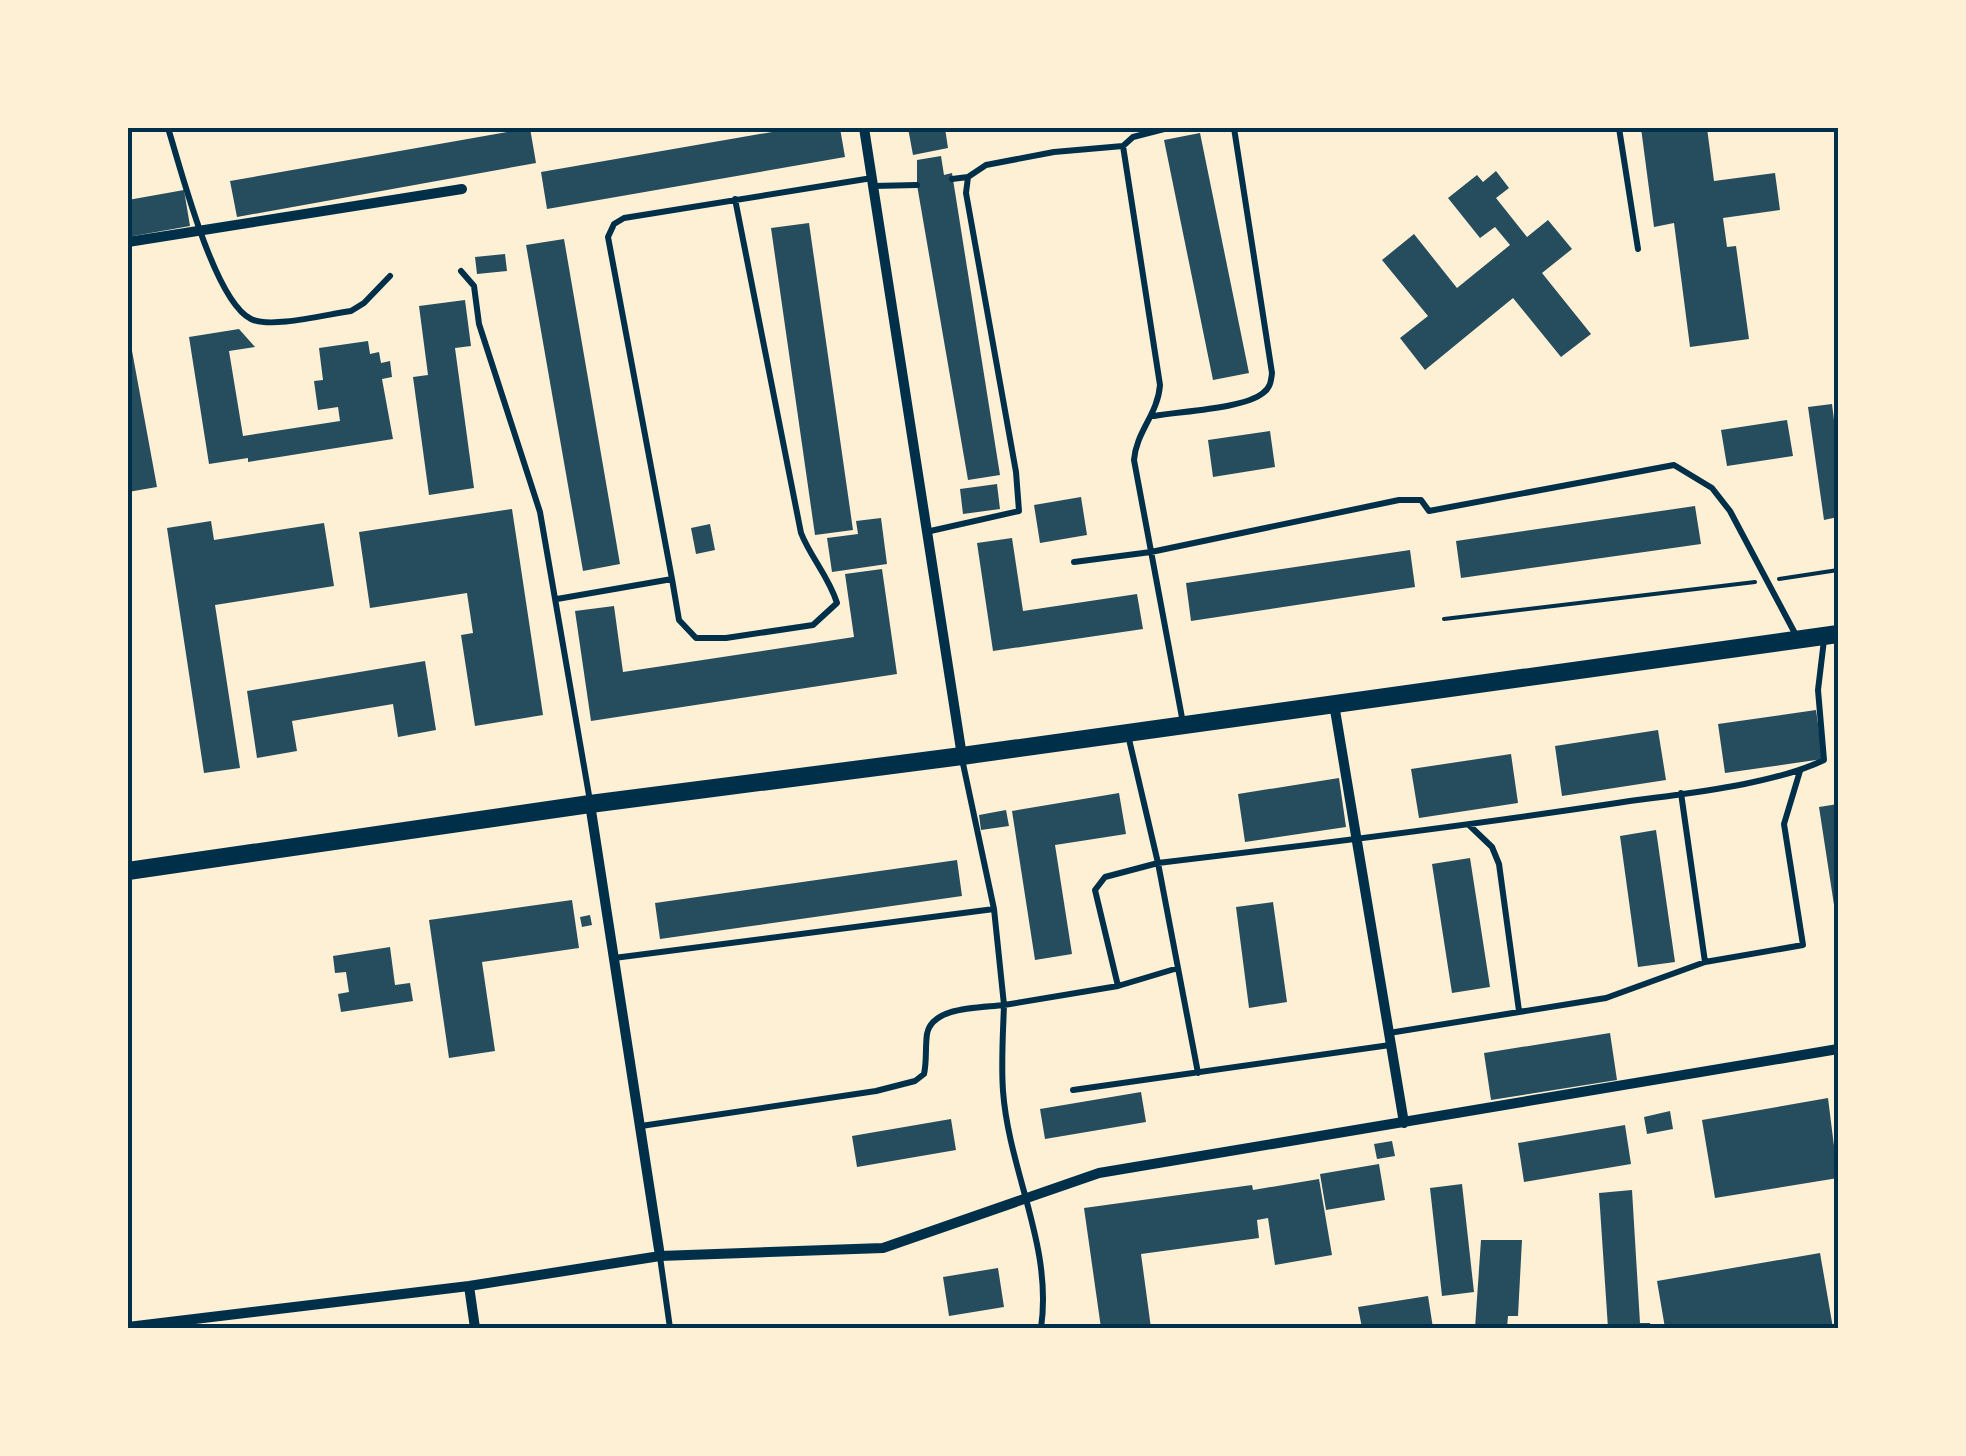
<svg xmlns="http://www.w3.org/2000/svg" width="1966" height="1456" font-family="Helvetica,sans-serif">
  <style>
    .building { fill: #264d5e }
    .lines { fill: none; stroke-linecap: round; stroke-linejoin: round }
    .path { stroke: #003049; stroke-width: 4 }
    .service { stroke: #003049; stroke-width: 6 }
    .minor { stroke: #003049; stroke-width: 10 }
    .tertiary { stroke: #003049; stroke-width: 18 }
    .neatline { fill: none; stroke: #003049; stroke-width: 4 }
  </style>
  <rect width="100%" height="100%" fill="#fdf0d5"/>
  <path class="building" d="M 530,128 L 536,163 L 237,217 L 230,181 Z
    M 795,128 L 840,128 L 845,157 L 547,209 L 541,172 Z
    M 908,128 L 945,128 L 948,148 L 913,155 Z
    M 1641,128 L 1707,128 L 1714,181 L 1775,173 L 1780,210 L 1723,218 L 1727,247 L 1736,246 L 1749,339 L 1690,347 L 1674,223 L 1654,227 Z
    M 1200,133 L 1249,373 L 1213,380 L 1164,140 Z
    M 941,156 L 944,175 L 952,173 L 1000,475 L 968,480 L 917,185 L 917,160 Z
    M 1496,171 L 1509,188 L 1496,198 L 1527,237 L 1548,220 L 1572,249 L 1542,273 L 1591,334 L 1561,357 L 1513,298 L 1425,370 L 1400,338 L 1428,316 L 1382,260 L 1414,234 L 1457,288 L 1510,245 L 1495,227 L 1480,238 L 1448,198 L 1477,175 L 1483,182 Z
    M 184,190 L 190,226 L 128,237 L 128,200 Z
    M 809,223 L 853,530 L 815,535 L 771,228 Z
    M 564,239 L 620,564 L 583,571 L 526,245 Z
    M 505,254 L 507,271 L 477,274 L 475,257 Z
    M 465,300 L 471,346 L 455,348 L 474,488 L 429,495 L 413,377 L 428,375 L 419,306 Z
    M 128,329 L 157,487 L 128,492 Z
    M 239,329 L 255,347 L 229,351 L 243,436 L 340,421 L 338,407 L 318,410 L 314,381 L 323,380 L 319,348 L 368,341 L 370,354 L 379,352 L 381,363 L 390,361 L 392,377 L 382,379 L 393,439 L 248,462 L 248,458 L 209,464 L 189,337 Z
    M 1832,404 L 1838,452 L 1838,517 L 1824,520 L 1808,407 Z
    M 1787,420 L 1793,456 L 1727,466 L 1721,430 Z
    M 1270,431 L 1275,467 L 1213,477 L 1208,440 Z
    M 997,484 L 1000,509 L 963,514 L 960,489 Z
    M 1081,497 L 1087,535 L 1040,543 L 1034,505 Z
    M 1695,506 L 1701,544 L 1461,578 L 1456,541 Z
    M 512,509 L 543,715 L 475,726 L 461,635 L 473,633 L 467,593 L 370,608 L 359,532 Z
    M 881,518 L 887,564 L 832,572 L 827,538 L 858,534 L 856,521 Z
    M 211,521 L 214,540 L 324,523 L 334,586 L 215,605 L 240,768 L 204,773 L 167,528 Z
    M 710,524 L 715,550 L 696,554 L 691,528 Z
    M 1012,538 L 1023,611 L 1137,594 L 1143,629 L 993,651 L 977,543 Z
    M 1410,550 L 1415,587 L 1191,621 L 1186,583 Z
    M 882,569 L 897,674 L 591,721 L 575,611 L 614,606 L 623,672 L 854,637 L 845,574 Z
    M 425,661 L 436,730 L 398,737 L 393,704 L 292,721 L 297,751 L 257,758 L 247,691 Z
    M 1816,710 L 1823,759 L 1725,773 L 1718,724 Z
    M 1658,730 L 1666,780 L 1562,796 L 1555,746 Z
    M 1511,754 L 1518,803 L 1419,818 L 1411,769 Z
    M 1339,778 L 1346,827 L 1245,842 L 1238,794 Z
    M 1119,793 L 1126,834 L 1055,845 L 1072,954 L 1035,960 L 1012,811 Z
    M 1838,804 L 1838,918 L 1836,918 L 1819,807 Z
    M 1006,810 L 1009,826 L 981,830 L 979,815 Z
    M 1656,830 L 1675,962 L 1638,967 L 1620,836 Z
    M 1470,858 L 1490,987 L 1452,993 L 1432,864 Z
    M 957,860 L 962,896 L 660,939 L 655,903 Z
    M 572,900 L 579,948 L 482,962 L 495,1051 L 449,1058 L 429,920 Z
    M 1273,902 L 1287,1002 L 1249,1008 L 1236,907 Z
    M 590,915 L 592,925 L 582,927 L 580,917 Z
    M 390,947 L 395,985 L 410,983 L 413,1001 L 341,1012 L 338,994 L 349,992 L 346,972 L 335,973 L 333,956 Z
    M 1610,1033 L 1617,1080 L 1491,1100 L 1484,1053 Z
    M 1141,1092 L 1146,1122 L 1045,1139 L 1040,1109 Z
    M 1828,1098 L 1838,1178 L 1715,1198 L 1702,1120 Z
    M 1670,1111 L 1673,1129 L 1647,1134 L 1644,1117 Z
    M 951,1119 L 956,1150 L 857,1167 L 852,1136 Z
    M 1625,1125 L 1631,1164 L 1524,1182 L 1518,1143 Z
    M 1392,1141 L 1395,1156 L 1377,1159 L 1374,1144 Z
    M 1379,1164 L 1385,1200 L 1326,1210 L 1320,1174 Z
    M 1319,1179 L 1332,1255 L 1275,1265 L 1268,1218 L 1257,1220 L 1259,1238 L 1141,1254 L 1151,1328 L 1101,1328 L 1084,1208 L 1252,1185 L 1253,1190 Z
    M 1462,1184 L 1474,1292 L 1442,1296 L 1430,1188 Z
    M 1632,1190 L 1640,1323 L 1650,1323 L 1651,1328 L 1608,1328 L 1599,1193 Z
    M 1481,1240 L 1522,1240 L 1518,1316 L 1508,1316 L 1507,1328 L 1475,1328 Z
    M 1820,1253 L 1833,1328 L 1665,1328 L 1657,1281 Z
    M 998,1268 L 1004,1307 L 949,1316 L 943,1277 Z
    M 1428,1296 L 1433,1328 L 1362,1328 L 1358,1307 Z"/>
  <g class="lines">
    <path class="path" d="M 1779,579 L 1838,570
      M 1444,619 L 1755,582"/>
    <path class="service" d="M 168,128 C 181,169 214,301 251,319 C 271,329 328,314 351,311 L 364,303 L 390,276
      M 1619,128 L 1638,249
      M 1123,146 L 1160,385 C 1158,414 1136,432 1134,460 L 1183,723
      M 952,179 L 968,177 L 986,165 L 1054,152 L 1123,146 L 1133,137 L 1168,128
      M 873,186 L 917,185
      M 461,271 L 474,286 L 479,324 L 540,512 L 590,801
      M 1154,416 C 1181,411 1243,409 1263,393 C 1270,388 1271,382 1272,373 L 1234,128
      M 926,532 L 1019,511 L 1016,472 L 966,193 L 968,177
      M 1074,562 L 1151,552 L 1399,500 L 1421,500 L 1429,511 L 1674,465 L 1712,488 L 1730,511 L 1798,639
      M 672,579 L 679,620 L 696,638 L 726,638 L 813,625 L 837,603 C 829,577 811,558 801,533 L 735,199
      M 557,599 L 672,579 L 608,237 L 614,224 L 624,218 L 872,178
      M 1128,735 L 1158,863 C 1311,845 1464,826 1617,803 C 1678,794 1770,786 1824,760 L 1818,690 L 1824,640
      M 1681,793 L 1705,962
      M 1469,825 L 1492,847 L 1499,864 L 1519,1011
      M 614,958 L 994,909
      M 1178,968 L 1198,1073
      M 1389,1033 L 1606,998 L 1705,962 L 1803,945 L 1784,824 L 1800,771
      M 1073,1090 L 1390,1045
      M 641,1126 L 876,1091 L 915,1081 L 924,1074 C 927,1061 925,1048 927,1034 C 932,1006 981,1008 1004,1005 L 994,909 L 962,759
      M 660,1257 L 670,1328
      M 1041,1328 C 1053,1246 1009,1172 1003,1091 C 1001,1063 1003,1033 1004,1005 L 1118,986 L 1178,968 L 1158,863 L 1105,877 L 1095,890 L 1118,986"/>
    <path class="minor" d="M 864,128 L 962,756
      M 128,242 L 462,189
      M 1334,704 L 1404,1123
      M 590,804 L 660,1256
      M 469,1286 L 475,1328
      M 128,1327 L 469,1286 L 660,1256 L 883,1248 L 1099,1173 L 1838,1049"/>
    <path class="tertiary" d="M 128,871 L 590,804 L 962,756 L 1838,634"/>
  </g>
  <rect width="1966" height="1456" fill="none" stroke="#fdf0d5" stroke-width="260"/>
  <rect x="130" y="130" width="1706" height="1196" class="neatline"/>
</svg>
